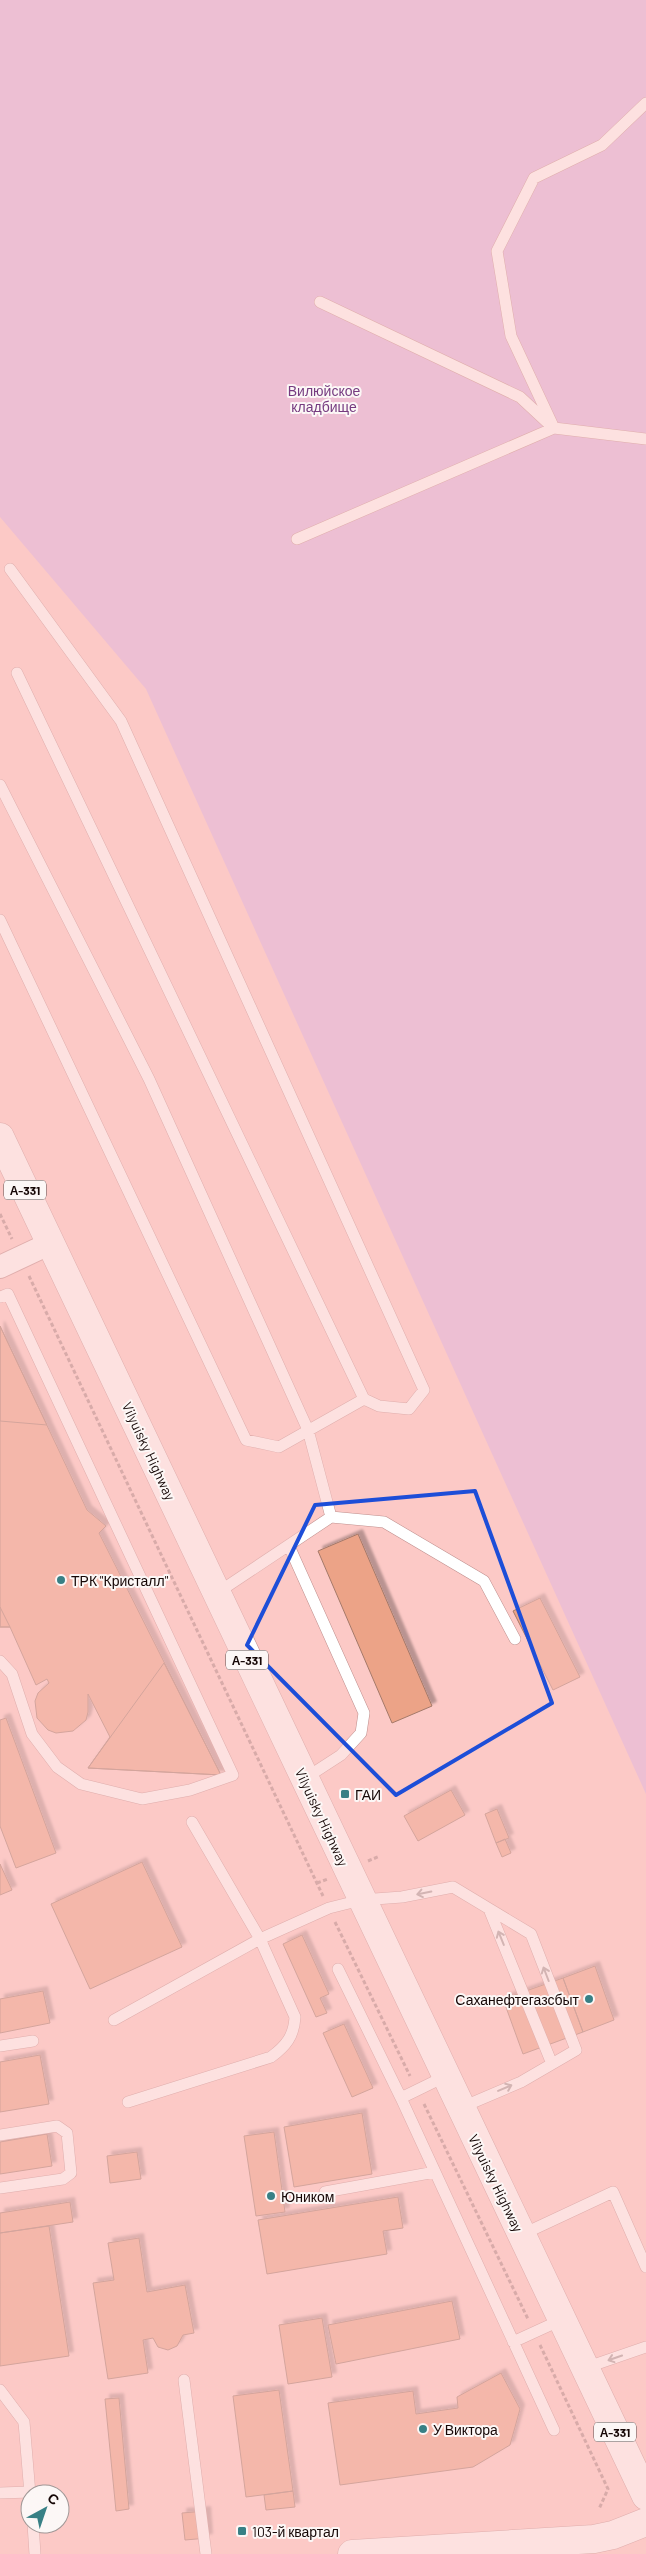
<svg xmlns="http://www.w3.org/2000/svg" width="646" height="2554" font-family="Barlow,sans-serif">
  <style>
    .green { fill: #dcb4e2 }
    .building { fill: #eca387; stroke: #a47969; filter: url(#shadow) }
    .lines { fill: none; stroke-linecap: round; stroke-linejoin: round }
    .service-casing { stroke: #bf8f8d; stroke-width: 12 }
    .minor-casing { stroke: #bf8f8d; stroke-width: 24 }
    .secondary-casing { stroke: #bf8f8d; stroke-width: 29 }
    .primary-casing { stroke: #bf8f8d; stroke-width: 29 }
    .path { stroke: #ae8785; stroke-width: 3; stroke-dasharray: 4 2.5; stroke-linecap: butt }
    .service { stroke: #fff; stroke-width: 11 }
    .minor { stroke: #fff; stroke-width: 22 }
    .secondary { stroke: #fff; stroke-width: 28 }
    .primary { stroke: #fff; stroke-width: 28 }
    .oneway { stroke: #a29c9b }
    .marked { fill: none; stroke: #1d4ed8; stroke-width: 4; stroke-linejoin: round }
    .poi-dot { fill: #388085; stroke: #fcf7f6; stroke-width: 2 }
    .labels { text-anchor: middle; dominant-baseline: central; stroke-width: 4; stroke-linejoin: round; paint-order: stroke }
    .shield { fill: #fcf7f6; stroke: #5b4f4e; stroke-width: 1 }
    .shield-label { font-size: 12px; font-weight: bold; fill: #160706 }
    .park-label { font-size: 14px; fill: #763b80; stroke: #fcf7f6 }
    .street-label { font-size: 14px; fill: #160706; stroke: #fcf7f6 }
    .poi-label { font-size: 14px; fill: #160706; stroke: #fcf7f6; text-anchor: start }
  </style>
  <defs>
    <filter id="shadow"><feDropShadow dx="4.5" dy="-4.5" stdDeviation="1" flood-color="#0004"/></filter>
  </defs>
  <rect width="100%" height="100%" fill="#fcc9c6"/>
  <path class="green" d="M 0,0 L 646,0 L 646,1794 L 146,689 L 0,517 Z"/>
  <path class="building" d="M 0,1326 L 87,1510 L 106,1526 L 99,1533 L 221,1775 L 88,1768 L 110,1737 L 88,1694 L 88,1712 L 86,1720 L 73,1731 L 56,1733 L 48,1730 L 37,1718 L 35,1701 L 38,1693 L 49,1683 L 47,1679 L 36,1685 L 10,1627 L 0,1627 Z
    M 0,1326 L 47,1425 L 0,1421 Z
    M 358,1534 L 432,1706 L 392,1723 L 318,1551 Z
    M 540,1598 L 580,1677 L 553,1690 L 513,1611 Z
    M 0,1607 L 10,1627 L 0,1627 Z
    M 164,1663 L 221,1775 L 88,1768 Z
    M 6,1718 L 56,1853 L 16,1868 L 0,1826 L 0,1720 Z
    M 451,1790 L 465,1815 L 418,1841 L 404,1816 Z
    M 497,1809 L 509,1838 L 496,1843 L 485,1814 Z
    M 505,1839 L 511,1853 L 502,1857 L 496,1843 Z
    M 142,1862 L 182,1947 L 90,1989 L 51,1904 Z
    M 0,1864 L 12,1890 L 0,1895 Z
    M 302,1935 L 329,1994 L 320,1998 L 327,2013 L 316,2017 L 283,1944 Z
    M 595,1966 L 614,2020 L 583,2032 L 563,1978 Z
    M 563,1978 L 583,2032 L 523,2054 L 503,1999 Z
    M 43,1991 L 50,2023 L 0,2033 L 0,1999 Z
    M 344,2024 L 373,2088 L 352,2097 L 323,2033 Z
    M 40,2055 L 49,2104 L 0,2112 L 0,2062 Z
    M 362,2113 L 372,2174 L 294,2187 L 284,2127 Z
    M 274,2132 L 285,2212 L 256,2216 L 244,2136 Z
    M 47,2134 L 52,2166 L 0,2174 L 0,2142 Z
    M 137,2152 L 141,2179 L 110,2183 L 107,2156 Z
    M 398,2197 L 403,2228 L 383,2231 L 387,2254 L 267,2274 L 258,2220 Z
    M 70,2202 L 73,2222 L 0,2233 L 0,2213 Z
    M 49,2226 L 69,2356 L 0,2366 L 0,2233 Z
    M 139,2238 L 147,2292 L 185,2285 L 194,2333 L 183,2335 L 177,2346 L 168,2350 L 158,2347 L 153,2338 L 143,2340 L 148,2373 L 108,2379 L 93,2283 L 114,2280 L 108,2243 Z
    M 452,2301 L 460,2339 L 336,2364 L 328,2325 Z
    M 322,2318 L 332,2377 L 288,2384 L 279,2325 Z
    M 501,2373 L 520,2409 L 510,2445 L 473,2467 L 340,2485 L 328,2403 L 413,2391 L 416,2414 L 458,2408 L 457,2397 Z
    M 279,2390 L 293,2491 L 246,2497 L 233,2396 Z
    M 119,2398 L 129,2509 L 116,2511 L 105,2399 Z
    M 293,2491 L 295,2507 L 266,2510 L 264,2495 Z
    M 206,2511 L 208,2538 L 185,2540 L 182,2513 Z"/>
  <g class="lines">
    <defs>
      <path id="service" d="M 320,302 L 520,397 L 549,424
        M 554,428 L 511,336 L 497,251 L 534,178 L 602,145 L 646,103
        M 297,539 L 554,428 L 646,439
        M 17,673 L 364,1399
        M 0,785 L 149,1079 L 308,1430 L 331,1517 L 217,1593
        M 0,920 L 246,1440 L 279,1447 L 364,1399 L 379,1406 L 409,1409 L 424,1390 L 121,721 L 10,569
        M 0,1297 L 8,1294 L 233,1775 L 190,1790 L 142,1799 L 81,1784 L 57,1767 L 32,1734 L 12,1674 L 0,1661
        M 331,1517 L 384,1522 L 484,1581 L 515,1639
        M 289,1546 L 364,1713 L 361,1733 L 341,1755 L 304,1779
        M 489,1909 L 552,2064
        M 338,1969 L 401,2098 L 554,2430
        M 114,2020 L 260,1939 L 329,1908 L 361,1900 L 402,1897 L 453,1887 L 531,1934 L 576,2050 L 521,2082 L 460,2108
        M 0,2046 L 33,2041
        M 401,2098 L 446,2076
        M 128,2102 L 271,2057 C 286,2046 294,2036 295,2017 L 260,1939 L 192,1822
        M 0,2135 L 57,2126 L 67,2133 L 71,2173 L 63,2179 L 0,2188
        M 325,2192 L 435,2172
        M 521,2235 L 613,2192 L 646,2267
        M 513,2342 L 561,2320
        M 585,2368 L 646,2347
        M 184,2380 L 206,2554
        M 0,2390 L 24,2422 L 30,2494
        M 0,2493 L 30,2492
        M 33,2524 L 35,2554"/>
      <path id="minor" d="M 0,1267 L 51,1243"/>
      <path id="secondary" d="M 352,2554 L 594,2539 L 613,2535 L 646,2522"/>
      <path id="primary" d="M 0,1137 L 646,2496"/>
    </defs>
    <use href="#service" class="service-casing"/>
    <use href="#minor" class="minor-casing"/>
    <use href="#secondary" class="secondary-casing"/>
    <use href="#primary" class="primary-casing"/>
    <path class="path" d="M 0,1214 L 12,1239
      M 29,1276 L 323,1896
      M 368,1861 L 380,1856
      M 317,1883 L 328,1879
      M 335,1922 L 410,2076
      M 424,2104 L 528,2319
      M 540,2345 L 608,2489 L 599,2509"/>
    <use href="#service" class="service"/>
    <use href="#minor" class="minor"/>
    <use href="#secondary" class="secondary"/>
    <use href="#primary" class="primary"/>
  </g>
  <defs><path id="oneway-shaft" d="M-6 0H5M1.5-3L5.5 0L1.5 3" fill="none" stroke-width="1.6" stroke-linecap="round" stroke-linejoin="round" transform="scale(1.25)"/></defs>
  <g class="oneway">
    <use href="#oneway-shaft" transform="translate(424 1893) rotate(169)"/>
    <use href="#oneway-shaft" transform="translate(501 1938) rotate(-112)"/>
    <use href="#oneway-shaft" transform="translate(546 1974) rotate(-111)"/>
    <use href="#oneway-shaft" transform="translate(505 2088) rotate(-23)"/>
    <use href="#oneway-shaft" transform="translate(615 2358) rotate(161)"/>
  </g>
  <path d="M0 0H646V2554H0ZM 475,1491 L 552,1703 L 396,1795 L 247,1645 L 315,1505 Z" fill="#fcc9c6" fill-opacity=".55" fill-rule="evenodd"/>
  <path class="marked" d="M 475,1491 L 552,1703 L 396,1795 L 247,1645 L 315,1505 Z"/>
  <g class="poi-dot">
    <circle cx="61" cy="1580" r="5"/>
    <rect x="340" y="1789" width="10" height="10" rx="2.5"/>
    <circle cx="589" cy="1999" r="5"/>
    <circle cx="271" cy="2196" r="5"/>
    <circle cx="423" cy="2429" r="5"/>
    <rect x="237" y="2526" width="10" height="10" rx="2.5"/>
  </g>
  <g class="labels">
    <g class="shield">
      <rect x="4" y="1180.5" width="42" height="19" rx="4"/>
      <rect x="226" y="1650.5" width="42" height="19" rx="4"/>
      <rect x="594" y="2422.5" width="42" height="19" rx="4"/>
    </g>
    <g class="shield-label">
      <text x="25" y="1190">А-331</text>
      <text x="247" y="1660">А-331</text>
      <text x="615" y="2432">А-331</text>
    </g>
    <g class="park-label">
      <text x="324" y="390">Вилюйское<tspan x="324" dy="16">кладбище</tspan></text>
    </g>
    <g class="street-label">
      <text transform="translate(149 1451) rotate(65)">Vilyuisky Highway</text>
      <text transform="translate(322 1817) rotate(65)">Vilyuisky Highway</text>
      <text transform="translate(496 2183) rotate(64)">Vilyuisky Highway</text>
    </g>
    <g class="poi-label">
      <text x="71" y="1580">ТРК "Кристалл"</text>
      <text x="355" y="1794">ГАИ</text>
      <text x="579" y="1999" text-anchor="end">Саханефтегазсбыт</text>
      <text x="281" y="2196">Юником</text>
      <text x="433" y="2429">У Виктора</text>
      <text x="252" y="2531">103-й квартал</text>
    </g>
  </g>
  <g transform="translate(45 2509) rotate(40)"><circle r="24" fill="#fcf7f6" stroke="#a09796"/>
  <path d="M0-4L9 19L0 12L-9 19Z" fill="#388085"/>
  <text y="-8" font-size="14" font-weight="bold" text-anchor="middle" fill="#160706">С</text>
  </g>
</svg>
